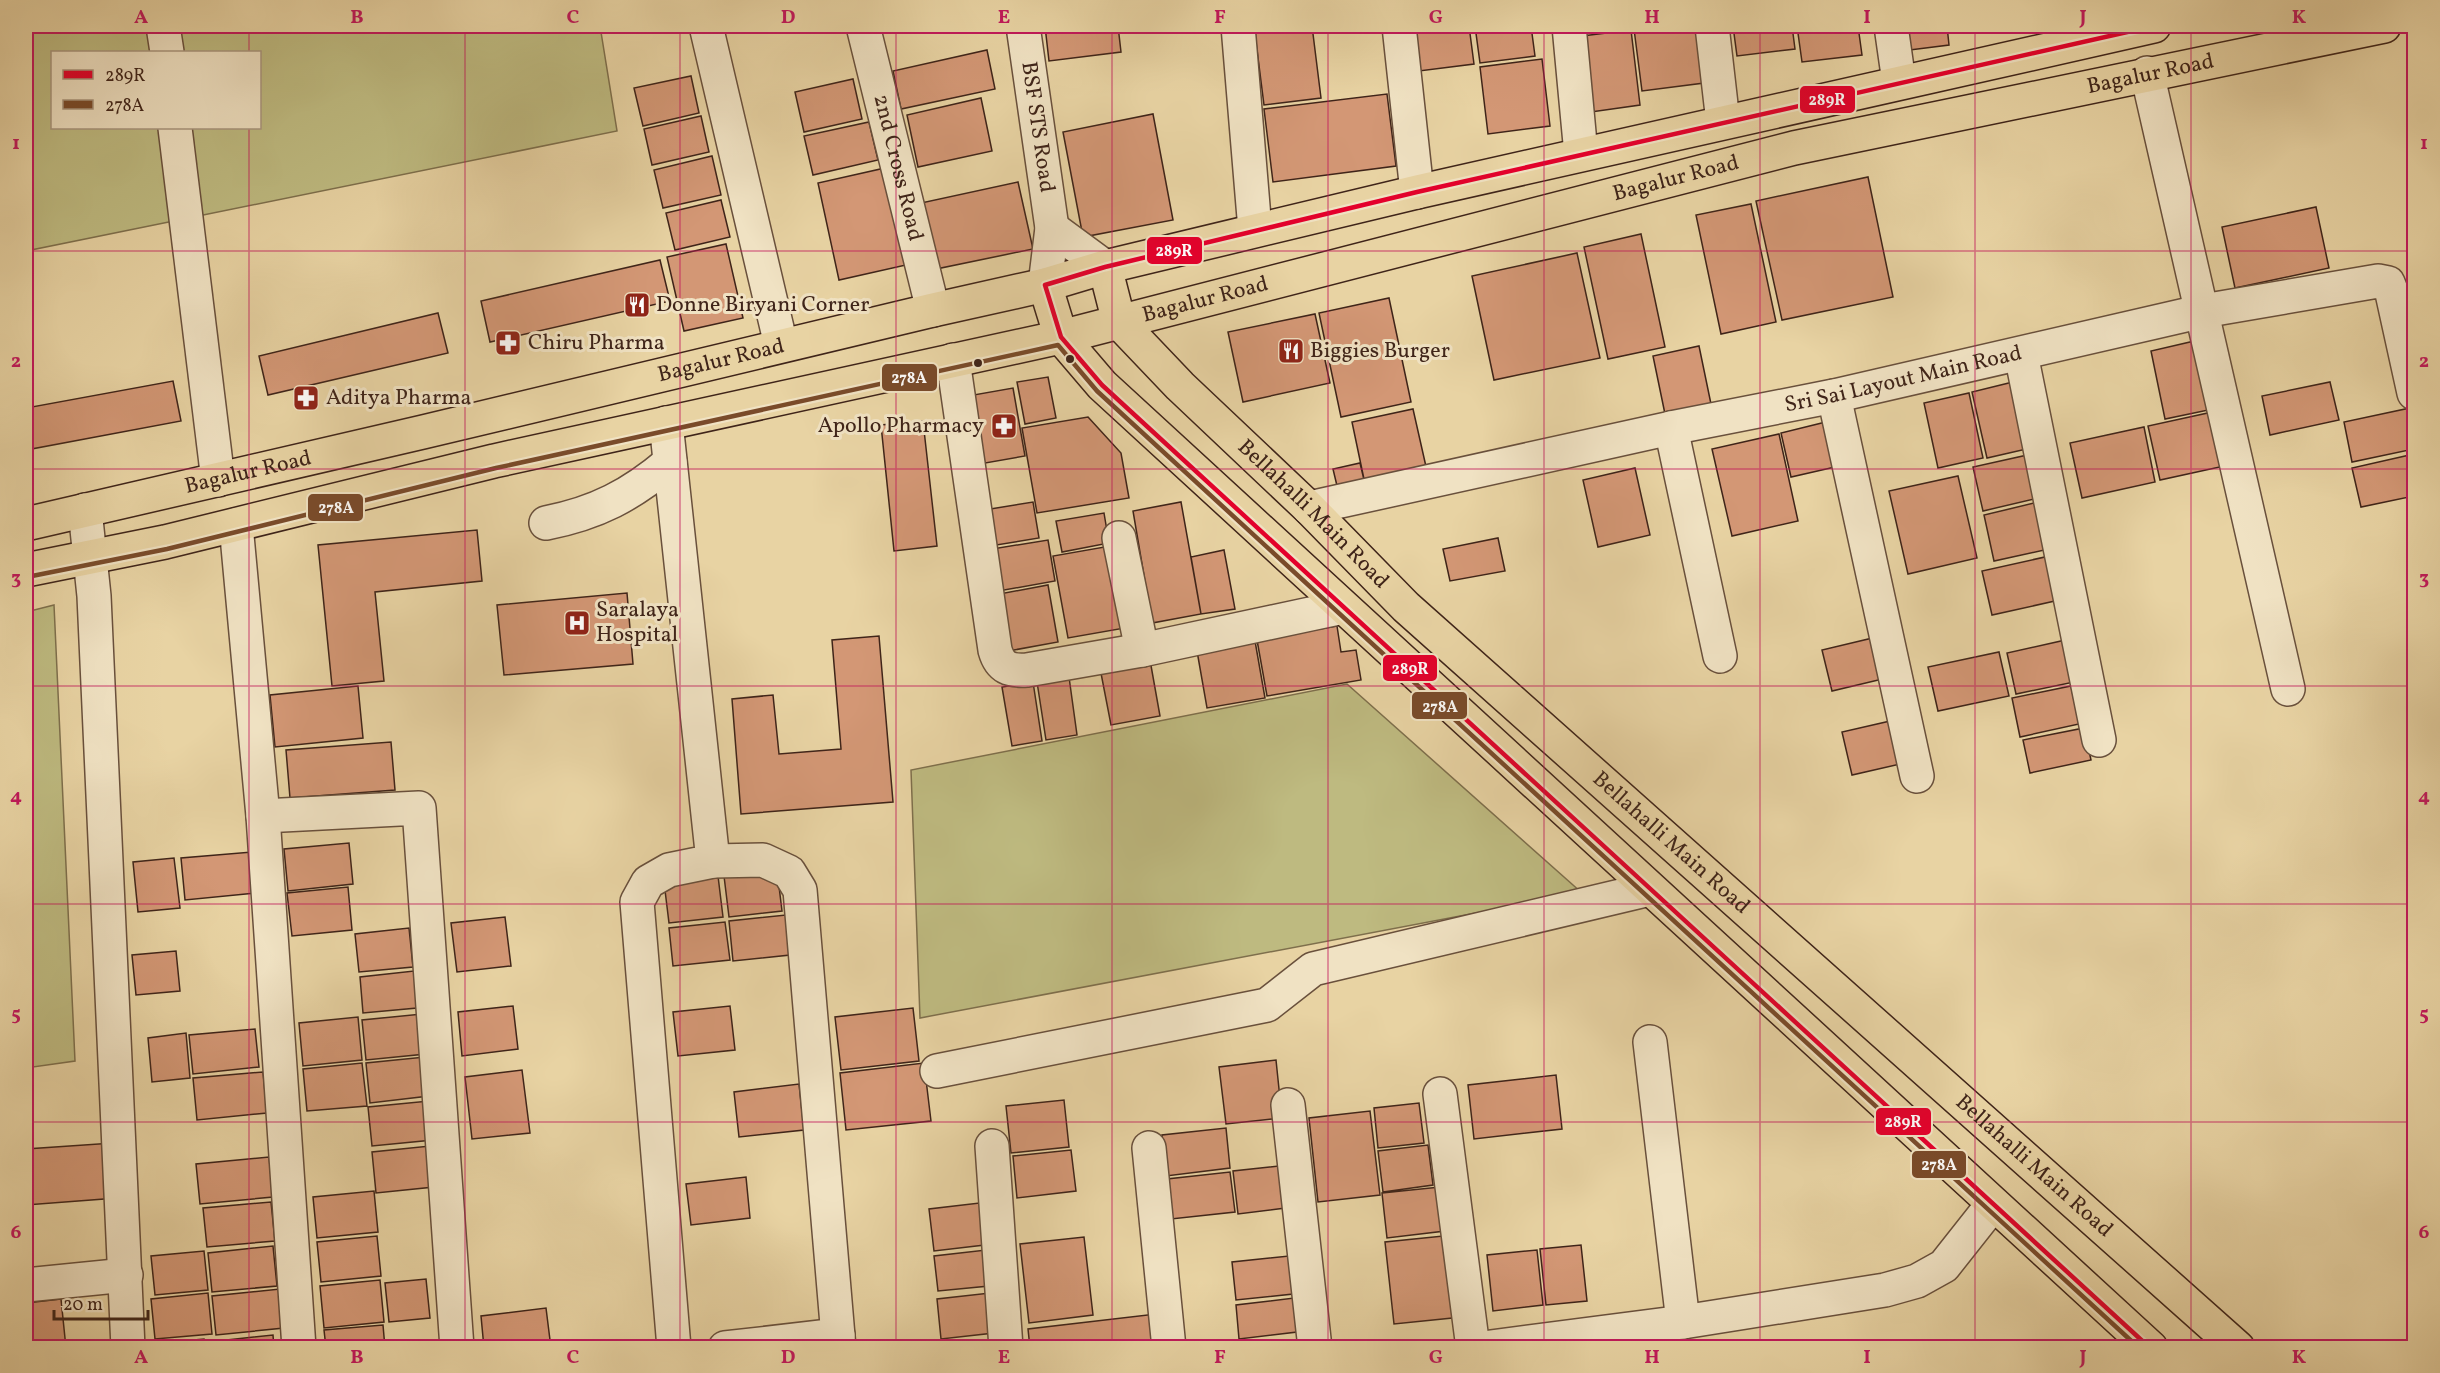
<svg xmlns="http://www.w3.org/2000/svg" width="2440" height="1373" font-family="Vollkorn,serif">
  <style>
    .green { fill: #beba80; stroke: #7e6f4c; stroke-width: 1.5; fill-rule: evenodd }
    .building { fill: #d39775; stroke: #3f2419; stroke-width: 1.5 }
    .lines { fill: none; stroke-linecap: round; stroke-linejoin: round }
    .minor-casing { stroke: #69503c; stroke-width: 36 }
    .major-casing { stroke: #3f2419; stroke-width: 36 }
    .minor { stroke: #f0e2c3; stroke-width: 33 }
    .major { stroke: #e8d3a3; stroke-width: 33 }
    .bus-1-casing { stroke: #f0e2c3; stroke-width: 9 }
    .bus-2-casing { stroke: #f0e2c3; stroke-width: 9 }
    .bus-1 { stroke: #e4002b; stroke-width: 4.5 }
    .bus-2 { stroke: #7a4b2a; stroke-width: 4.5 }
    .grid { fill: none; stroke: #c2185b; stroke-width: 1.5; stroke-opacity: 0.55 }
    .bus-dot { fill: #3f2419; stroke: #f0e2c3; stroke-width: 2 }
    .labels { text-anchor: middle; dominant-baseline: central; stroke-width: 6; stroke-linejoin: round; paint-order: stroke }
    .street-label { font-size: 22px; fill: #3f2419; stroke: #f0e2c3 }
    .poi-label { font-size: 22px; fill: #3f2419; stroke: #f0e2c3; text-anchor: start }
    .line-badge { stroke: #f0e2c3; stroke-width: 2 }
    .badge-label { font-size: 16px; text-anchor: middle; font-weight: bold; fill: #fff }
    .neatline { fill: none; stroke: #c2185b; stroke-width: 2 }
    .grid-label { font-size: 20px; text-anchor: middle; font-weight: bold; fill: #c2185b }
  </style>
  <rect width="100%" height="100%" fill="#e8d3a3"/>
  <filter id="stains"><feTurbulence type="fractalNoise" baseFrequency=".00333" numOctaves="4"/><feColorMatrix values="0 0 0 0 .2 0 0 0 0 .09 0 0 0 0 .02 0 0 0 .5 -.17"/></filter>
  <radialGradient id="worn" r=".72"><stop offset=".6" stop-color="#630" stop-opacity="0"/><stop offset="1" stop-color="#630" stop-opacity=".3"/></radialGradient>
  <path class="green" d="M 26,26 L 600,26 L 617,131 L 26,251 ZM 52,52 L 260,52 L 260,128 L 52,128 Z
    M 54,605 L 75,1061 L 26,1068 L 26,612 Z
    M 1347,684 L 1582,893 L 920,1018 L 911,770 Z"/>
  <path class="building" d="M 1045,26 L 1118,26 L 1121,52 L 1049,61 Z
    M 1254,26 L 1312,26 L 1321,98 L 1264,105 Z
    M 1454,26 L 1469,26 L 1474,64 L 1419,71 L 1414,31 Z
    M 1475,26 L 1531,26 L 1535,56 L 1480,63 Z
    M 1659,26 L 1696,26 L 1704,83 L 1642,91 L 1634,29 Z
    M 1733,26 L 1792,26 L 1795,49 L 1737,56 Z
    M 1797,26 L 1858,26 L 1862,55 L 1802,62 Z
    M 1898,26 L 1947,26 L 1949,45 L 1902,51 Z
    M 1631,30 L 1640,105 L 1584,113 L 1574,37 Z
    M 987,50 L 995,89 L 901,109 L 893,71 Z
    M 1542,59 L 1550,126 L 1488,134 L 1480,67 Z
    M 691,76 L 699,113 L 643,126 L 634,88 Z
    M 853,79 L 862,119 L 804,132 L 795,92 Z
    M 1387,94 L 1396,166 L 1273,182 L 1264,109 Z
    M 981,98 L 992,151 L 918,167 L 907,115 Z
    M 1153,114 L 1173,220 L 1083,237 L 1063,132 Z
    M 701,116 L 709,152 L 652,165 L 644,129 Z
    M 869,122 L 878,160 L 813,175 L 804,136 Z
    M 712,156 L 721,195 L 663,208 L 654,170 Z
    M 885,168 L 906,265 L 839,280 L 818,183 Z
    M 1868,177 L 1893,297 L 1782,320 L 1756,201 Z
    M 1018,182 L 1033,249 L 936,269 L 921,203 Z
    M 721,200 L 730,237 L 675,250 L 666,213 Z
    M 1751,204 L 1776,322 L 1721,334 L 1696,215 Z
    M 2316,207 L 2329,268 L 2235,288 L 2222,227 Z
    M 1641,234 L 1665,347 L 1608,359 L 1584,247 Z
    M 726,244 L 743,318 L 684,331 L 667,257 Z
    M 1577,253 L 1600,358 L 1494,380 L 1472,276 Z
    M 660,260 L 670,301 L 490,342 L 481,301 Z
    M 1389,298 L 1411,402 L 1341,417 L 1319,313 Z
    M 438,313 L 448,353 L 268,395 L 259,356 Z
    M 1315,314 L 1330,383 L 1243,402 L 1228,332 Z
    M 2203,339 L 2218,408 L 2165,419 L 2151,351 Z
    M 1699,346 L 1711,404 L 1665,414 L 1653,356 Z
    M 1048,377 L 1056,418 L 1025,424 L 1017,382 Z
    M 173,381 L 181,421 L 26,450 L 26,408 Z
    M 2017,381 L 2031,448 L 1987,458 L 1972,392 Z
    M 2330,382 L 2339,420 L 2270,435 L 2262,396 Z
    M 1013,388 L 1025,456 L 974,465 L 962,397 Z
    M 1969,393 L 1983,458 L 1938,468 L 1924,403 Z
    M 2410,408 L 2414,429 L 2414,449 L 2352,462 L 2344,422 Z
    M 1413,409 L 1427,471 L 1365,484 L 1352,422 Z
    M 2217,411 L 2229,465 L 2160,480 L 2148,426 Z
    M 1088,417 L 1121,453 L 1129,498 L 1037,513 L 1022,428 Z
    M 1834,420 L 1844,465 L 1791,477 L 1781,433 Z
    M 923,421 L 937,546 L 894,551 L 881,425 Z
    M 2144,427 L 2155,482 L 2082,498 L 2070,443 Z
    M 1779,434 L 1798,521 L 1732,536 L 1712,449 Z
    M 2032,454 L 2042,497 L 1983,511 L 1973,467 Z
    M 2414,454 L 2414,496 L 2361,507 L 2352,468 Z
    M 1360,463 L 1365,484 L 1338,490 L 1333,469 Z
    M 1635,468 L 1650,535 L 1598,547 L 1583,480 Z
    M 1958,476 L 1977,558 L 1908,574 L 1889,491 Z
    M 2047,500 L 2058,547 L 1994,561 L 1984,515 Z
    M 1033,502 L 1039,538 L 984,547 L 978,511 Z
    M 1181,502 L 1201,614 L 1152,623 L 1133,511 Z
    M 1104,513 L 1109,543 L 1062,552 L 1056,521 Z
    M 477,530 L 482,581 L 375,592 L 384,681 L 332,686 L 318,545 Z
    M 1498,538 L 1505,571 L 1450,581 L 1443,549 Z
    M 1048,540 L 1055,581 L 993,592 L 986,550 Z
    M 1110,546 L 1125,628 L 1068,638 L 1053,556 Z
    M 1224,550 L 1235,609 L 1201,614 L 1191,557 Z
    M 2054,555 L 2064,599 L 1992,615 L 1982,571 Z
    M 1048,585 L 1058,642 L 1003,652 L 994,595 Z
    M 627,593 L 633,664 L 504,675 L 497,605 Z
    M 1337,626 L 1341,652 L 1356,650 L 1361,680 L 1267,696 L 1257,640 Z
    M 879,636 L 893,802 L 741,814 L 732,699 L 773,695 L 779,754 L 841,749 L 832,640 Z
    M 1881,636 L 1891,677 L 1832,691 L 1822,650 Z
    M 2070,639 L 2079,681 L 2016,694 L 2007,653 Z
    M 1255,641 L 1265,698 L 1207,708 L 1197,651 Z
    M 1999,652 L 2009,696 L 1938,711 L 1928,667 Z
    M 1150,660 L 1160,716 L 1111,725 L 1100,668 Z
    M 1069,677 L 1077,735 L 1046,740 L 1037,682 Z
    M 1033,682 L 1042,741 L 1012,746 L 1002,687 Z
    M 358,686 L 363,738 L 275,747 L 270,695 Z
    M 2071,686 L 2079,724 L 2020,737 L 2012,698 Z
    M 1899,719 L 1909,762 L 1852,775 L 1842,732 Z
    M 2084,728 L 2091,760 L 2030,773 L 2023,740 Z
    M 391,742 L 395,790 L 290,798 L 286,750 Z
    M 349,843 L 353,884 L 288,891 L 284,849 Z
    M 252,852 L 256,893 L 185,900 L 181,858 Z
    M 174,858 L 180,908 L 138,912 L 133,862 Z
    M 777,870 L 782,911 L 729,917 L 724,876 Z
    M 718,876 L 723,917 L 669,923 L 664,882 Z
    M 348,887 L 352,930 L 292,936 L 287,893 Z
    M 786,915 L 790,955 L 733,961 L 729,921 Z
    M 505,917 L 511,966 L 457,972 L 451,923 Z
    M 725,922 L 730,960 L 673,966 L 669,928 Z
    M 409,928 L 413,967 L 359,972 L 355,934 Z
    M 176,951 L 180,991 L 136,995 L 132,955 Z
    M 414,971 L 417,1008 L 363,1013 L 360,977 Z
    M 513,1006 L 518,1049 L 462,1056 L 458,1012 Z
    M 730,1006 L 735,1050 L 678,1056 L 673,1012 Z
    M 913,1008 L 919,1061 L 841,1070 L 835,1017 Z
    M 422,1014 L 426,1054 L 366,1060 L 362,1020 Z
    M 358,1017 L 362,1060 L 303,1066 L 299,1023 Z
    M 255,1029 L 259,1067 L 193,1074 L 189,1035 Z
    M 186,1033 L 190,1078 L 152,1082 L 148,1038 Z
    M 425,1057 L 429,1096 L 370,1103 L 366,1063 Z
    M 1276,1060 L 1282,1118 L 1226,1124 L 1219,1067 Z
    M 362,1063 L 367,1106 L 307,1111 L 303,1069 Z
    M 924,1063 L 931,1121 L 846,1130 L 840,1073 Z
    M 522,1070 L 530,1133 L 472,1139 L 465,1077 Z
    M 263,1072 L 267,1113 L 197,1120 L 193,1078 Z
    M 1556,1075 L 1562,1129 L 1474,1139 L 1468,1085 Z
    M 799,1084 L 804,1130 L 739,1137 L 734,1092 Z
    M 1064,1100 L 1069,1147 L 1011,1153 L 1006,1106 Z
    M 429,1101 L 433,1140 L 372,1146 L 368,1107 Z
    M 1419,1103 L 1424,1143 L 1378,1148 L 1374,1108 Z
    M 1370,1111 L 1380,1195 L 1318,1202 L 1309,1118 Z
    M 1226,1128 L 1230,1168 L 1166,1176 L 1162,1135 Z
    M 113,1143 L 117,1198 L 26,1205 L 26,1149 Z
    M 1428,1145 L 1433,1185 L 1383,1192 L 1378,1151 Z
    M 430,1146 L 434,1187 L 376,1193 L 372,1152 Z
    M 1071,1150 L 1076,1191 L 1017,1198 L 1013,1156 Z
    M 269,1157 L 273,1197 L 200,1204 L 196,1164 Z
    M 1288,1165 L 1293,1207 L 1238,1214 L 1233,1171 Z
    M 1230,1172 L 1235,1212 L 1171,1219 L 1167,1179 Z
    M 746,1177 L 750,1218 L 691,1225 L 686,1184 Z
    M 1440,1187 L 1445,1231 L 1387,1238 L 1382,1193 Z
    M 374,1191 L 378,1232 L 317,1238 L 313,1197 Z
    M 271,1202 L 275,1241 L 207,1247 L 203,1208 Z
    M 988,1202 L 993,1244 L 934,1251 L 929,1209 Z
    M 1453,1235 L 1462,1317 L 1394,1324 L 1385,1242 Z
    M 377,1236 L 381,1276 L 321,1282 L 317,1242 Z
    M 1084,1237 L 1093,1315 L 1029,1323 L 1020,1244 Z
    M 1581,1245 L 1587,1301 L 1546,1305 L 1540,1249 Z
    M 273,1246 L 277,1286 L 212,1292 L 208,1253 Z
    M 986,1250 L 989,1286 L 938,1291 L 934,1256 Z
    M 1537,1250 L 1543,1305 L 1493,1311 L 1487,1255 Z
    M 204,1251 L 208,1290 L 155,1295 L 151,1256 Z
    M 1289,1256 L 1293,1294 L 1236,1300 L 1232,1262 Z
    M 426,1279 L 430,1318 L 389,1322 L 385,1283 Z
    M 380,1280 L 384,1322 L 324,1328 L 320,1286 Z
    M 280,1289 L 284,1328 L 216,1335 L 212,1296 Z
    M 208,1293 L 212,1334 L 155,1339 L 151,1299 Z
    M 990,1293 L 994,1333 L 941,1339 L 937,1299 Z
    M 1294,1298 L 1297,1332 L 1239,1339 L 1236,1305 Z
    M 61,1299 L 66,1348 L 28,1348 L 26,1303 Z
    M 546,1308 L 551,1348 L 484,1348 L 481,1316 Z
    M 1156,1314 L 1160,1348 L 1030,1348 L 1028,1329 Z
    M 383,1325 L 385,1348 L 326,1348 L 324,1330 Z
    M 273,1335 L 274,1348 L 209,1348 L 209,1342 Z
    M 204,1339 L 205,1348 L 149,1348 L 149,1344 Z"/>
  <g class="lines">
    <defs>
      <g id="minor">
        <path d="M 163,26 L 167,52"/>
        <path d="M 706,26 L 781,345"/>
        <path id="s1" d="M 863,26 L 933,310"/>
        <path id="s2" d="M 1023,26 L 1052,228 L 1045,285"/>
        <path d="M 1238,26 L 1255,230"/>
        <path d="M 1399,26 L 1417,192"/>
        <path d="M 1569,26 L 1581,154"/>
        <path d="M 1712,26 L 1723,122"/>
        <path d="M 1891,26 L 1899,82"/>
        <path d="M 2147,73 L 2288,689"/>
        <path d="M 175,128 L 218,480"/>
        <path d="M 1052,228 L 1105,267"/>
        <path d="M 2021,354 L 2099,740"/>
        <path d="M 953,360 L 995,650 C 1000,668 1010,671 1027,670 L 1142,650 L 1343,607"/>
        <path d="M 1834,396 L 1917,776"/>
        <path d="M 666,423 L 713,861 L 669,870 L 648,882 L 637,902 L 674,1348"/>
        <path d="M 1671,428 L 1720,656"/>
        <path id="s3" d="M 1309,508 L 1671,428 L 1834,396 L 2203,311 L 2378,281 L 2388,283 L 2392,293 L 2414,393"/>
        <path d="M 85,510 L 94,596 L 128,1348"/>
        <path d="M 546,523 C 597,513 631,495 670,462"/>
        <path d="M 236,525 L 263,816 L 299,1348"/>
        <path d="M 1119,538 L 1142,650"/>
        <path d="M 263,816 L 419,808 L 457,1348"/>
        <path d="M 713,861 L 763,860 L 789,872 L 800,890 L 839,1348"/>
        <path d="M 1650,1042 L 1683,1322"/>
        <path d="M 937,1071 L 1267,1005 L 1313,969 L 1650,889"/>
        <path d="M 1440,1094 L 1473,1348"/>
        <path d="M 1288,1105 L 1315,1348"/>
        <path d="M 992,1146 L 1006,1348"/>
        <path d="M 1149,1148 L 1169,1348"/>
        <path d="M 26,1285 L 126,1275"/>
        <path d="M 725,1348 L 838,1335"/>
        <path d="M 1483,1348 L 1683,1322 L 1885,1290 L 1917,1281 L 1944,1266 L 1993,1204"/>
      </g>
      <g id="major">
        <path id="s4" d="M 1105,267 L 1119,322 L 1180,386 L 1309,508 L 1406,607 L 2238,1348"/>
        <path d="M 1045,285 L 1061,337 L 1102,385 L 2151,1348"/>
        <path id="s5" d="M 26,524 L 423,432 L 933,310 L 1045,285 L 1105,267 L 1417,192 L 2154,26"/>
        <path id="s6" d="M 26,570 L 165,542 L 494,461 L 1061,337 L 1794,148 L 2384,26"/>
      </g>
    </defs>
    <use href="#minor" class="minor-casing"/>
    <use href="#major" class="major-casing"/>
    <use href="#minor" class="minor"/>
    <use href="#major" class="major"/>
    <defs>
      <path id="bus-1" d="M 2150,1348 L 1102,385 L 1061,337 L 1045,285 L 1105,267 L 1417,192 L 2154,26"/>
      <path id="bus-2" d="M 27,577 L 167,549 L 496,468 L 1058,345 L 1097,391 L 2139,1348"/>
    </defs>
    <use href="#bus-1" class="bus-1-casing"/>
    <use href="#bus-2" class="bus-2-casing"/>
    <use href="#bus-1" class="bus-1"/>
    <use href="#bus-2" class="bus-2"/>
  </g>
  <path class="grid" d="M 249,26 L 249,52M 465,26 L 465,1348M 680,26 L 680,1348M 896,26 L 896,1348M 1112,26 L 1112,1348M 1328,26 L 1328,1348M 1544,26 L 1544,1348M 1760,26 L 1760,1348M 1975,26 L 1975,1348M 2191,26 L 2191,1348M 249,128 L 249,1348M 26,251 L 2414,251M 26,469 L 2414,469M 26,686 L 2414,686M 26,904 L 2414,904M 26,1122 L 2414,1122"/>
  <defs>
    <symbol id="restaurant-square" viewBox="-11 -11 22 22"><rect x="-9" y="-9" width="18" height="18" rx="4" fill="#8f2418" stroke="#f0e2c3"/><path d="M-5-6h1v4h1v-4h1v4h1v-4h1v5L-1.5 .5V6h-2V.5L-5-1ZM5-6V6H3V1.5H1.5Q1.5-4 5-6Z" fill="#fff"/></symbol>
    <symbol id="pharmacy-square" viewBox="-11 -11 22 22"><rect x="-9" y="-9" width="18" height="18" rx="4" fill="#8f2418" stroke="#f0e2c3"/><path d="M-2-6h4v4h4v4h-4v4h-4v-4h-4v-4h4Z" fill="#fff"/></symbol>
    <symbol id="hospital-square" viewBox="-11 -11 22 22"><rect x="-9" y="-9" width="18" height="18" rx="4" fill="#8f2418" stroke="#f0e2c3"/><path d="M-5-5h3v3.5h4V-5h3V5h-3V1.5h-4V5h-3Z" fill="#fff"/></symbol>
  </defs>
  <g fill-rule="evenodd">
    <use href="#restaurant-square" x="622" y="290" width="30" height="30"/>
    <use href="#pharmacy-square" x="493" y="328" width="30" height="30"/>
    <use href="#restaurant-square" x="1276" y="336" width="30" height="30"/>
    <use href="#pharmacy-square" x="291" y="383" width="30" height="30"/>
    <use href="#pharmacy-square" x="989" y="411" width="30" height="30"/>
    <use href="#hospital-square" x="562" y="608" width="30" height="30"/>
  </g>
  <g class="bus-dot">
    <circle cx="1070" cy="359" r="5"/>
    <circle cx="978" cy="363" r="5"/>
  </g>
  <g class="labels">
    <g class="street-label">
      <text stroke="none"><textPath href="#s6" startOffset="2182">Bagalur Road</textPath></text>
      <text stroke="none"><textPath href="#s2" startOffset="102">BSF STS Road</textPath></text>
      <text stroke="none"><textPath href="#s1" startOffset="146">2nd Cross Road</textPath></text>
      <text stroke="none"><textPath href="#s6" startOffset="1696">Bagalur Road</textPath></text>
      <text stroke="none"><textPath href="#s6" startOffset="1210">Bagalur Road</textPath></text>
      <text stroke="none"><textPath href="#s5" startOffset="714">Bagalur Road</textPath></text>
      <text stroke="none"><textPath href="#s3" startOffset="608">Sri Sai Layout Main Road</textPath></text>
      <text stroke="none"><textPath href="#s5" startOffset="228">Bagalur Road</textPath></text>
      <text stroke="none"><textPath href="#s4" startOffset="330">Bellahalli Main Road</textPath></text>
      <text stroke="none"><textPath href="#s4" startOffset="816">Bellahalli Main Road</textPath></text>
      <text stroke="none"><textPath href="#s4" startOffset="1302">Bellahalli Main Road</textPath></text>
    </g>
    <g class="poi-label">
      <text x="656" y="305">Donne Biryani Corner</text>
      <text x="528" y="343">Chiru Pharma</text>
      <text x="1310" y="351">Biggies Burger</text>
      <text x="326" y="398">Aditya Pharma</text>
      <text x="984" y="426" text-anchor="end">Apollo Pharmacy</text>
      <text x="596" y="610">Saralaya<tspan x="596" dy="25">Hospital</tspan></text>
    </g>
  </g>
  <g class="line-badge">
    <rect x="1799" y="85" width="57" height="29" rx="6" fill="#e4002b"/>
    <rect x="1146" y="236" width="57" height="29" rx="6" fill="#e4002b"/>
    <rect x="881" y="363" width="57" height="29" rx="6" fill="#7a4b2a"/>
    <rect x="307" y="493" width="57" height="29" rx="6" fill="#7a4b2a"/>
    <rect x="1382" y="654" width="56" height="28" rx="6" fill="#e4002b"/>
    <rect x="1411" y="691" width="57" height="29" rx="6" fill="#7a4b2a"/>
    <rect x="1875" y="1107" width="57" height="29" rx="6" fill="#e4002b"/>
    <rect x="1911" y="1150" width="56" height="29" rx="6" fill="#7a4b2a"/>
  </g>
  <g class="badge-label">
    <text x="1827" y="105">289R</text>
    <text x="1174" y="256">289R</text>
    <text x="909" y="383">278A</text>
    <text x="336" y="513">278A</text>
    <text x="1410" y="674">289R</text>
    <text x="1440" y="712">278A</text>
    <text x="1903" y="1127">289R</text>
    <text x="1939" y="1170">278A</text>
  </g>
  <rect width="2440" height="1373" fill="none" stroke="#e8d3a3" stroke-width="66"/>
  <rect x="51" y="51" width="210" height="78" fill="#f0e2c3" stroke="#a9967f" stroke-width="1.5"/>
  <rect x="63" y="70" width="30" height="9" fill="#e4002b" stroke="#a9967f" stroke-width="1.5"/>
  <text x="105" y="81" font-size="18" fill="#3f2419">289R</text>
  <rect x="63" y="100" width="30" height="9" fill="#7a4b2a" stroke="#a9967f" stroke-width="1.5"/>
  <text x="105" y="111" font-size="18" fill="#3f2419">278A</text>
  <path d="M54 1310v9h94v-9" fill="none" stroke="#3f2419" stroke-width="3"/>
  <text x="63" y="1310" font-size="18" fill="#3f2419" stroke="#f0e2c3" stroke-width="4.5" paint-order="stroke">20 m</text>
  <rect x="33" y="33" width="2374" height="1307" class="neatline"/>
  <g class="grid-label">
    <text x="141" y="23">A</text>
    <text x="357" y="23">B</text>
    <text x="573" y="23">C</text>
    <text x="788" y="23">D</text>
    <text x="1004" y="23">E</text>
    <text x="1220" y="23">F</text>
    <text x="1436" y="23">G</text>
    <text x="1652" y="23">H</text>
    <text x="1867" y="23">I</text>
    <text x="2083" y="23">J</text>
    <text x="2299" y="23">K</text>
    <text x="16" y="149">1</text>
    <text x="2424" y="149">1</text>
    <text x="16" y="367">2</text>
    <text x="2424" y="367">2</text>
    <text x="16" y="584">3</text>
    <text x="2424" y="584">3</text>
    <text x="16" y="802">4</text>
    <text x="2424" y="802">4</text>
    <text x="16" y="1020">5</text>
    <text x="2424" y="1020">5</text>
    <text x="16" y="1238">6</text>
    <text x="2424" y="1238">6</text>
    <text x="141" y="1363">A</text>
    <text x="357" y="1363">B</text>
    <text x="573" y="1363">C</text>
    <text x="788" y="1363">D</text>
    <text x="1004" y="1363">E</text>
    <text x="1220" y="1363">F</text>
    <text x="1436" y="1363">G</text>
    <text x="1652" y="1363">H</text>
    <text x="1867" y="1363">I</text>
    <text x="2083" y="1363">J</text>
    <text x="2299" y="1363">K</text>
  </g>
  <rect width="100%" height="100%" filter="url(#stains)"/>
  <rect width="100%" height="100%" fill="url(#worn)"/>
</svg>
